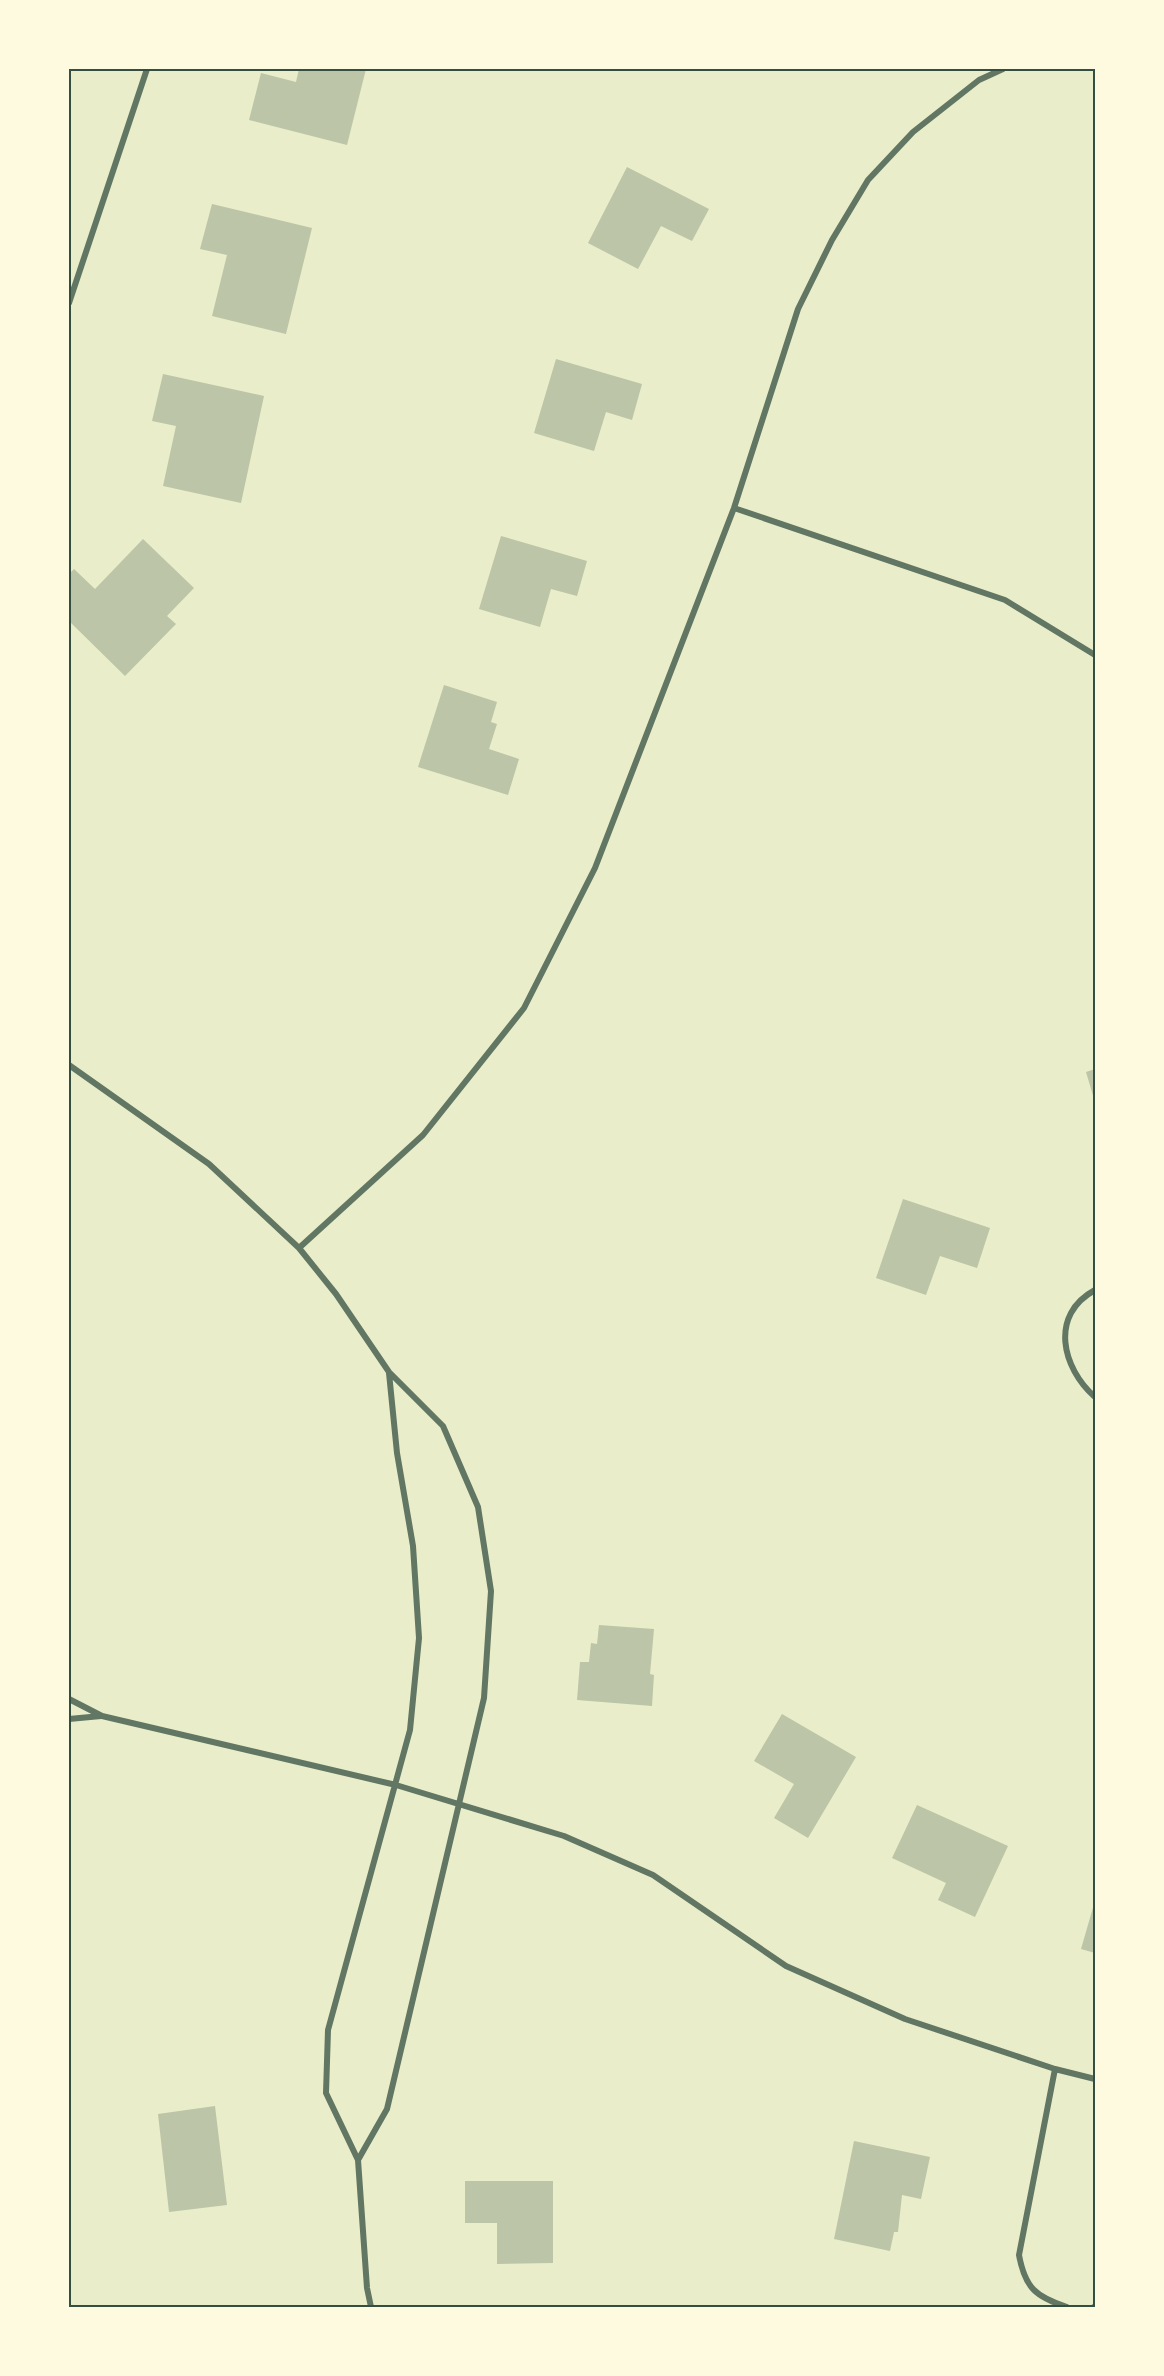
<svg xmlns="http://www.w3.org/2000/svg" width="1164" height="2376" font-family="'Space Grotesk',sans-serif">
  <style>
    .building { fill: #bcc5a7 }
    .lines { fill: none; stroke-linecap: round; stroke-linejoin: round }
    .minor { stroke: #617663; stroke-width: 6 }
    .neatline { fill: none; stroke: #344e41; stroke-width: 2 }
  </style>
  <rect width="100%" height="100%" fill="#e9edc9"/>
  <path class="building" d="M 299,69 L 366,69 L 347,145 L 249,120 L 261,73 L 296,82 Z
    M 627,167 L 709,209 L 692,241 L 661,226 L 638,269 L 588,243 Z
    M 212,204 L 312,228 L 286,334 L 212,316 L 227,255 L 200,249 Z
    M 556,359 L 642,384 L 632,420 L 606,412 L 594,451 L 534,433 Z
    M 163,374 L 264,396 L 241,503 L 163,486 L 176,426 L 152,421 Z
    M 501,536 L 587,561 L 577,596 L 551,589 L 540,627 L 479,609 Z
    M 143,539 L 194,588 L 167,616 L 176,624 L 125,676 L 69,621 L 69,574 L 74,569 L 95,589 Z
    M 444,685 L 497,702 L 491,722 L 497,724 L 489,749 L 519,759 L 508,795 L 418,767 Z
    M 1095,1069 L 1095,1099 L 1094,1099 L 1086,1072 Z
    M 903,1199 L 990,1228 L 977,1268 L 940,1256 L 926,1295 L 876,1278 Z
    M 599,1625 L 654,1629 L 650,1674 L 654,1675 L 652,1706 L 577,1700 L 580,1662 L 589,1662 L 591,1643 L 597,1644 Z
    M 782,1714 L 856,1757 L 808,1838 L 774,1818 L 794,1784 L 754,1761 Z
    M 917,1805 L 1008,1846 L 975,1917 L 938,1900 L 946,1883 L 892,1858 Z
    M 1094,1904 L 1095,1904 L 1095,1953 L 1081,1949 Z
    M 215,2106 L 227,2205 L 169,2212 L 158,2114 Z
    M 854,2141 L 930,2157 L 921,2199 L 902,2195 L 898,2232 L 894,2232 L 890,2251 L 834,2239 Z
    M 465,2181 L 553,2181 L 553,2263 L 497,2264 L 497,2223 L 465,2223 Z"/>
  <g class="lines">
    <path class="minor" d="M 69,303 L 147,69
      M 734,508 L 1005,600 L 1095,655
      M 69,1065 L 209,1164 L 299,1248 L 336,1294 L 389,1372 L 443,1426 L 478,1507 L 491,1591 L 484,1698 L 387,2109 L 358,2160
      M 299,1248 L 423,1135 L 524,1008 L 595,868 L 734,508 L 798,309 L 832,240 L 868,180 L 913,132 L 979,80 L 1003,69
      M 1095,1290 C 1049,1315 1062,1368 1095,1397
      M 69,1699 L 102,1716 L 396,1785 L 564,1836 L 653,1875 L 786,1966 L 905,2019 L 1055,2069 L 1095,2079
      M 69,1719 L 101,1716
      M 1055,2069 L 1019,2255 C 1025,2288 1036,2297 1067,2307
      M 371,2307 L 367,2288 L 358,2160 L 326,2093 L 328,2030 L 410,1730 L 419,1638 L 413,1546 L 397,1453 L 389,1373
      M 1094,2307 L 1095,2307"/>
  </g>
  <rect width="1164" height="2376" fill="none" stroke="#fefae0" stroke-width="141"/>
  <rect x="70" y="70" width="1024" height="2236" class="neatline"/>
</svg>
